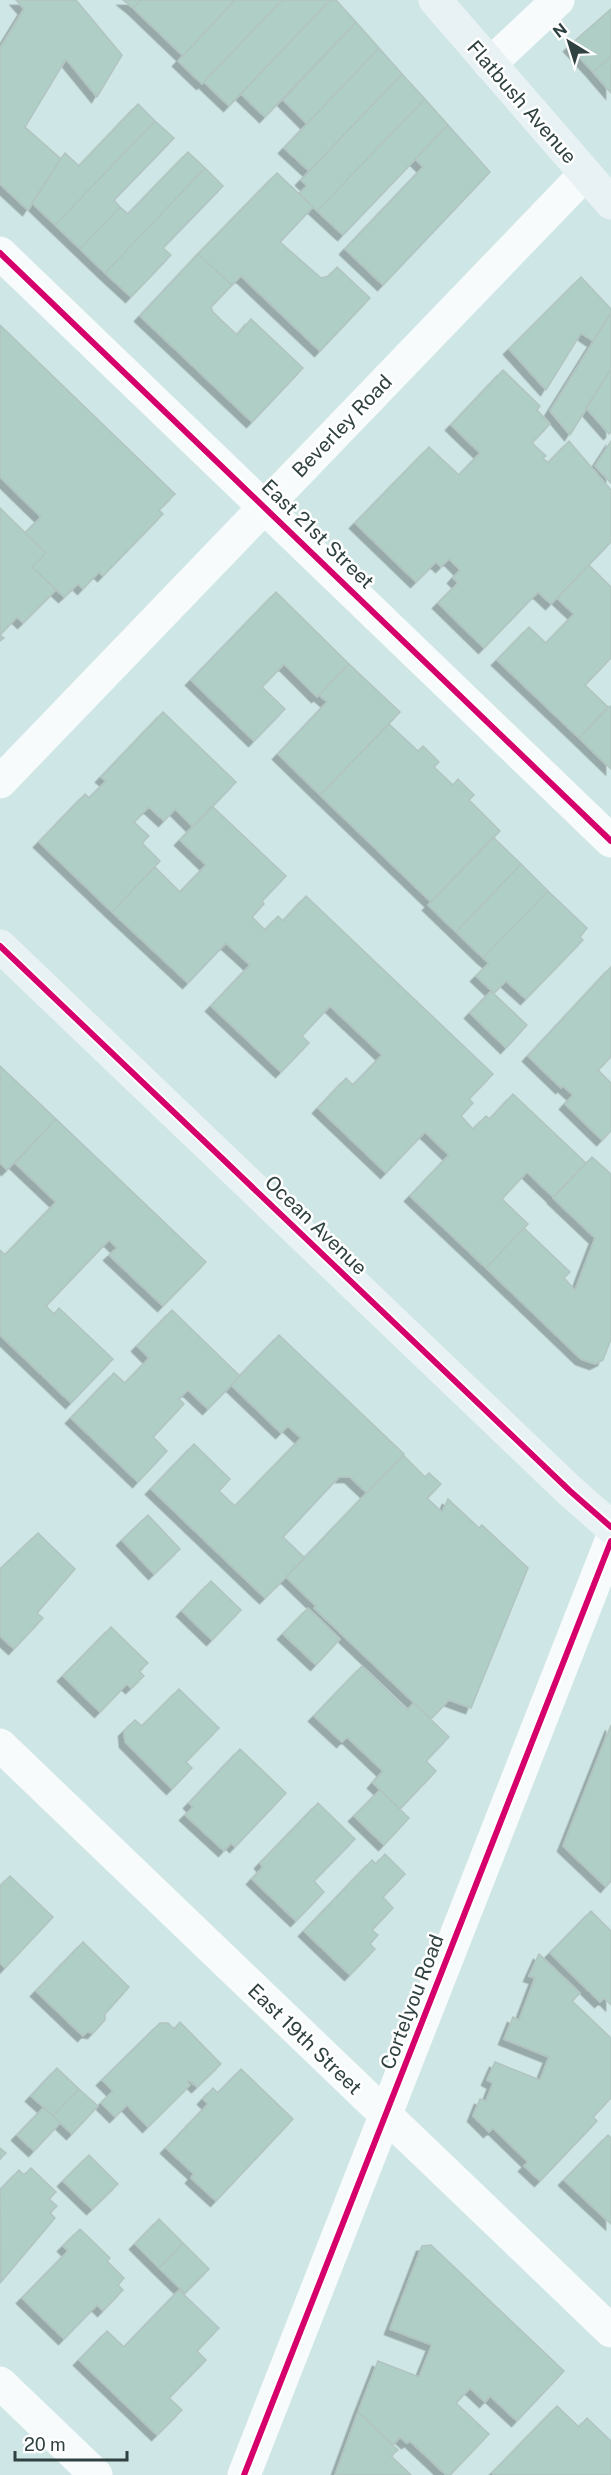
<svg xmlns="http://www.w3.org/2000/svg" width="611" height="2475" font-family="'Public Sans',sans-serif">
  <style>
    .building { fill: #aecec6; stroke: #b2c4c0; stroke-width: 1.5; filter: url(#shadow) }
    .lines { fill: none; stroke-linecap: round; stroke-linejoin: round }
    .minor { stroke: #f8fbfb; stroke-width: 33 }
    .major { stroke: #e8f1f3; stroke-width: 33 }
    .cycleway-casing { stroke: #fff; stroke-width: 10 }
    .cycleway { stroke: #d6006c; stroke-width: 6 }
    .labels { text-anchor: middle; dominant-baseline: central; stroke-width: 5; stroke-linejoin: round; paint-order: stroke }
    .street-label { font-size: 20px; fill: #2f4140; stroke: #fff }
  </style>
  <defs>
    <filter id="shadow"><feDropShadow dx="-5.5" dy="5.5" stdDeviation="0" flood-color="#0004"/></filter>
  </defs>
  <rect width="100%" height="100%" fill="#cee6e5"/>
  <path class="building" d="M 16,0 L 76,0 L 122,55 L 97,97 L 66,59 L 25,127 L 61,159 L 28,210 L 0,184 L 0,48 L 24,9 Z
    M 123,0 L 141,0 L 133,8 Z
    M 141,0 L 235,0 L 183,56 L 133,8 Z
    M 235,0 L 282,0 L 202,84 L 178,61 Z
    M 282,0 L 330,0 L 229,106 L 204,82 Z
    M 330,0 L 336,0 L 356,22 L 265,117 L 241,94 Z
    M 611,9 L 611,56 L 593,72 L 569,46 Z
    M 356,22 L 379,48 L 307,124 L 283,100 Z
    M 379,48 L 402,74 L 309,171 L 284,148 Z
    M 611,56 L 611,93 L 593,72 Z
    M 402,74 L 425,99 L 317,211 L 299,193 L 307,186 L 301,180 Z
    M 425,99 L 448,125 L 343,235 L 317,211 Z
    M 138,104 L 155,121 L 55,225 L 32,203 L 61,159 L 65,153 L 79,166 Z
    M 155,121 L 174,138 L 114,200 L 120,207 L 80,249 L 55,225 Z
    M 448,125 L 490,172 L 383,285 L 345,249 L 423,167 L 415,159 Z
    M 188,152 L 205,168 L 105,273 L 80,249 L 120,207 L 128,214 Z
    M 205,168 L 223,186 L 163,248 L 171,255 L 131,297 L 105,273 Z
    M 277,173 L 313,207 L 280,242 L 321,278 L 329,276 L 337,267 L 370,298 L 320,351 L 241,276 L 232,285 L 198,254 Z
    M 198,254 L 232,285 L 211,307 L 213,312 L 237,335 L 251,319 L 303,368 L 252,422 L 140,316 Z
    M 581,277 L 611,309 L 611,313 L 593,341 L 581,333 L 546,390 L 509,349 Z
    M 611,313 L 611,369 L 570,435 L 550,411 Z
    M 0,325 L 175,494 L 159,510 L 163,514 L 103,576 L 99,572 L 83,589 L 78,584 L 64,597 L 32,567 L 46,553 L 25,533 L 41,517 L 0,477 Z
    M 611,369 L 611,432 L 609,434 L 586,408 Z
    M 503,370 L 540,406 L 537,410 L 550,424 L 532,443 L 546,456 L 543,458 L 548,463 L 569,441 L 611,490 L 611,542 L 551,604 L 538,592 L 484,648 L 438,603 L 458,583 L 453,578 L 460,570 L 449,559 L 441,567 L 436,562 L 416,582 L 355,523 L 429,447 L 459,475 L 480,453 L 451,425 Z
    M 611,441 L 611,483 L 595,466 Z
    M 0,508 L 46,553 L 32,567 L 56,590 L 23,623 L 17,617 L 0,635 L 4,638 L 0,641 Z
    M 589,565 L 611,587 L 611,658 L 585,685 L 608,707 L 579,738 L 497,660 L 529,627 L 546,643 L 574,614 L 557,598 Z
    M 276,592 L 349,664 L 317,697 L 284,664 L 262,687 L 285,709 L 254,741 L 191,680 Z
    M 349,664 L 400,712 L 320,795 L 278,754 L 327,702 L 319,695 Z
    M 610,706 L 611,707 L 611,769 L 579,738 Z
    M 163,712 L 236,782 L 193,827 L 175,809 L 164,821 L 149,807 L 134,822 L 149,836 L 142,843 L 160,861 L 112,912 L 39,842 L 85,794 L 89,798 L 106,781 L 101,777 Z
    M 389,724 L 418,751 L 423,746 L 439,762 L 434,767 L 453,785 L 458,779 L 474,795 L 469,800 L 500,831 L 431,902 L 320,795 Z
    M 212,806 L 286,876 L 262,901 L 264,904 L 252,917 L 265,930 L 278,916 L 283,921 L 306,896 L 493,1074 L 469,1099 L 473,1103 L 461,1116 L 473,1129 L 486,1116 L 490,1119 L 513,1094 L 586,1163 L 553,1197 L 527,1172 L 502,1199 L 528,1224 L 486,1268 L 410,1196 L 449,1155 L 425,1132 L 386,1173 L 318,1108 L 346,1078 L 353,1085 L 382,1055 L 330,1006 L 302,1036 L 309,1043 L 281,1072 L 211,1006 L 250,965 L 226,943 L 188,983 L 112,912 L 155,867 L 180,892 L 206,865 L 180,840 Z
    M 493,837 L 521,864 L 456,932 L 428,905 Z
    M 521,864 L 548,891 L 483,958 L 456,932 Z
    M 548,891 L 587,928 L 580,937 L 583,940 L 526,999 L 506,981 L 494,993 L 476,976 L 489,963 L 483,958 Z
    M 611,967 L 611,1057 L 598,1070 L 611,1083 L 611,1131 L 602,1140 L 565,1104 L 573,1095 L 563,1086 L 561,1088 L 528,1056 Z
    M 491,991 L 527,1025 L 506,1048 L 470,1013 Z
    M 0,1066 L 56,1119 L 7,1170 L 0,1163 Z
    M 56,1119 L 206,1262 L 163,1306 L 109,1255 L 117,1248 L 109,1240 L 46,1306 L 54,1314 L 59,1308 L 113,1359 L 71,1403 L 0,1335 L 0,1250 L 5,1255 L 56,1202 L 15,1163 Z
    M 592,1157 L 611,1174 L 611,1339 L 603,1360 L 595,1364 L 581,1359 L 486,1268 L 524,1228 L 570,1272 L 564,1278 L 575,1290 L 595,1238 L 553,1198 Z
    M 172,1310 L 240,1376 L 208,1409 L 188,1390 L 179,1399 L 184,1404 L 153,1437 L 167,1451 L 138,1482 L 71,1418 L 114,1373 L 125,1383 L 149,1358 L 137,1346 Z
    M 279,1335 L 404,1454 L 367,1493 L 350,1477 L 339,1477 L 283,1537 L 305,1558 L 265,1598 L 151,1489 L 194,1444 L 230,1479 L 219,1491 L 235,1506 L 301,1438 L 288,1426 L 281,1433 L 231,1385 Z
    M 403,1455 L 425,1477 L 429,1473 L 441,1484 L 427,1498 L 442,1512 L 448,1499 L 479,1528 L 482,1525 L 528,1568 L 471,1708 L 449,1700 L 431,1719 L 314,1608 L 316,1606 L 286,1577 Z
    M 148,1515 L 180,1549 L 154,1574 L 122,1540 Z
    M 38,1533 L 75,1569 L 37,1613 L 43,1618 L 14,1649 L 0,1636 L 0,1569 Z
    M 211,1581 L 241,1610 L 212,1640 L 182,1611 Z
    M 308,1608 L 340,1639 L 316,1665 L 283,1634 Z
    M 111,1627 L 148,1663 L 139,1671 L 144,1676 L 131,1688 L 127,1684 L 100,1712 L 63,1676 Z
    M 362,1666 L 407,1710 L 414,1703 L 449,1737 L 426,1761 L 436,1771 L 400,1809 L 373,1783 L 383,1771 L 347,1737 L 342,1742 L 314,1716 Z
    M 179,1689 L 219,1728 L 186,1762 L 192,1768 L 172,1789 L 125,1742 L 124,1731 L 135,1720 L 142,1726 Z
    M 611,1725 L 611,1881 L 606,1887 L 563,1846 Z
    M 240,1749 L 286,1793 L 235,1847 L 231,1843 L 224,1851 L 185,1815 L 193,1807 L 189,1803 Z
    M 380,1790 L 409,1818 L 384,1845 L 354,1816 Z
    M 318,1803 L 355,1839 L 314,1881 L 324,1892 L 296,1921 L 252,1879 L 263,1867 L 260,1863 Z
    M 385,1854 L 405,1874 L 383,1897 L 393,1908 L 372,1930 L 378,1935 L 370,1944 L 375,1949 L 350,1975 L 304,1931 L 372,1860 L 376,1864 Z
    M 10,1876 L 53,1917 L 5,1968 L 0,1963 L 0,1886 Z
    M 591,1911 L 611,1931 L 611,2005 L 604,1998 L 600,2002 L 550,1953 Z
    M 83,1942 L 129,1987 L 105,2014 L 105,2020 L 93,2033 L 87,2032 L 83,2036 L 36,1991 Z
    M 539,1954 L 580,1993 L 572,2001 L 611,2038 L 611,2098 L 593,2117 L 597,2121 L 540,2181 L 524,2166 L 528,2162 L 493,2128 L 489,2132 L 473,2116 L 480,2099 L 486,2101 L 493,2083 L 487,2080 L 495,2062 L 540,2080 L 549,2057 L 504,2039 L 513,2017 L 519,2020 L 535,1978 L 529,1976 Z
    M 180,2022 L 221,2064 L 197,2087 L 189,2080 L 187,2082 L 190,2085 L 148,2127 L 127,2105 L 115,2117 L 101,2103 L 113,2091 L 102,2080 L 160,2023 L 168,2023 L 174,2029 Z
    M 57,2068 L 79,2089 L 53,2116 L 31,2096 Z
    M 241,2069 L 293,2119 L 216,2201 L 191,2178 L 194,2174 L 166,2148 L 208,2104 L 203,2099 L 213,2088 L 218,2093 Z
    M 79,2089 L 98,2106 L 72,2134 L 53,2116 Z
    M 44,2107 L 60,2123 L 34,2151 L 17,2135 Z
    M 608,2135 L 611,2138 L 611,2224 L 564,2180 Z
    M 0,2148 L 6,2153 L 0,2159 Z
    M 89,2155 L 118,2184 L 92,2209 L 63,2181 Z
    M 31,2168 L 56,2192 L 49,2199 L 57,2206 L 50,2213 L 55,2218 L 1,2282 L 0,2190 L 19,2170 L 24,2175 Z
    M 159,2219 L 183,2243 L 159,2268 L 135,2244 Z
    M 80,2229 L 110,2258 L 107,2261 L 124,2278 L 118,2285 L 123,2290 L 103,2311 L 97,2305 L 64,2339 L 22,2298 L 68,2251 L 63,2246 Z
    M 183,2243 L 209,2269 L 185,2293 L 159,2268 Z
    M 431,2245 L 564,2371 L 517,2421 L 490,2396 L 485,2402 L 470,2388 L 456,2403 L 489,2434 L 450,2475 L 446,2475 L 410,2441 L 407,2443 L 400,2437 L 393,2445 L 358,2412 L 378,2361 L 419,2377 L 432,2345 L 390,2329 L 422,2246 Z
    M 179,2290 L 219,2328 L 197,2351 L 206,2360 L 169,2398 L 182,2410 L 157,2435 L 79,2360 L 107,2331 L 124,2347 Z
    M 557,2406 L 579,2427 L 587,2418 L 611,2441 L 611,2475 L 495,2475 L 492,2473 Z
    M 358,2412 L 398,2450 L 391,2456 L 411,2475 L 335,2475 Z"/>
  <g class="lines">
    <path class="minor" d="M 490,64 L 558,0
      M 0,253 L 611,841
      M 0,782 L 585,174
      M 0,1745 L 611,2331
      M 0,2383 L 96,2475
      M 244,2475 L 611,1541"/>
    <path class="major" d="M 435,0 L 611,203
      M 0,946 L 570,1491 L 611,1527"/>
    <defs>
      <path id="cycleway" d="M 0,253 L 611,841
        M 0,946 L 570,1491 L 611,1527
        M 244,2475 L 611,1541"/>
    </defs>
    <use href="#cycleway" class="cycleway-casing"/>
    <use href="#cycleway" class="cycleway"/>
  </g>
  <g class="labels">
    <g class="street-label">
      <text transform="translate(522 102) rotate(49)">Flatbush Avenue</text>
      <text transform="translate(342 426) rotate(-46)">Beverley Road</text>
      <text transform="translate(318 534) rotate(44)">East 21st Street</text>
      <text transform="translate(316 1225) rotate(44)">Ocean Avenue</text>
      <text transform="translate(412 2002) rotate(-69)">Cortelyou Road</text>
      <text transform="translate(305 2039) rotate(44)">East 19th Street</text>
    </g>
  </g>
  <g transform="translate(569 42) rotate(322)" stroke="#ffffff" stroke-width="4.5" paint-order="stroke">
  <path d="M0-4.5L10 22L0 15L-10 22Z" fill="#2f4140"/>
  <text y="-9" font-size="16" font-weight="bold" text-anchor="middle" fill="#2f4140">N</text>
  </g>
  <path d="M15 2451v9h112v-9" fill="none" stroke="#2f4140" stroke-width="3"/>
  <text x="24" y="2451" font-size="18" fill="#2f4140" stroke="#ffffff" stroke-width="4.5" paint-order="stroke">20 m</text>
</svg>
